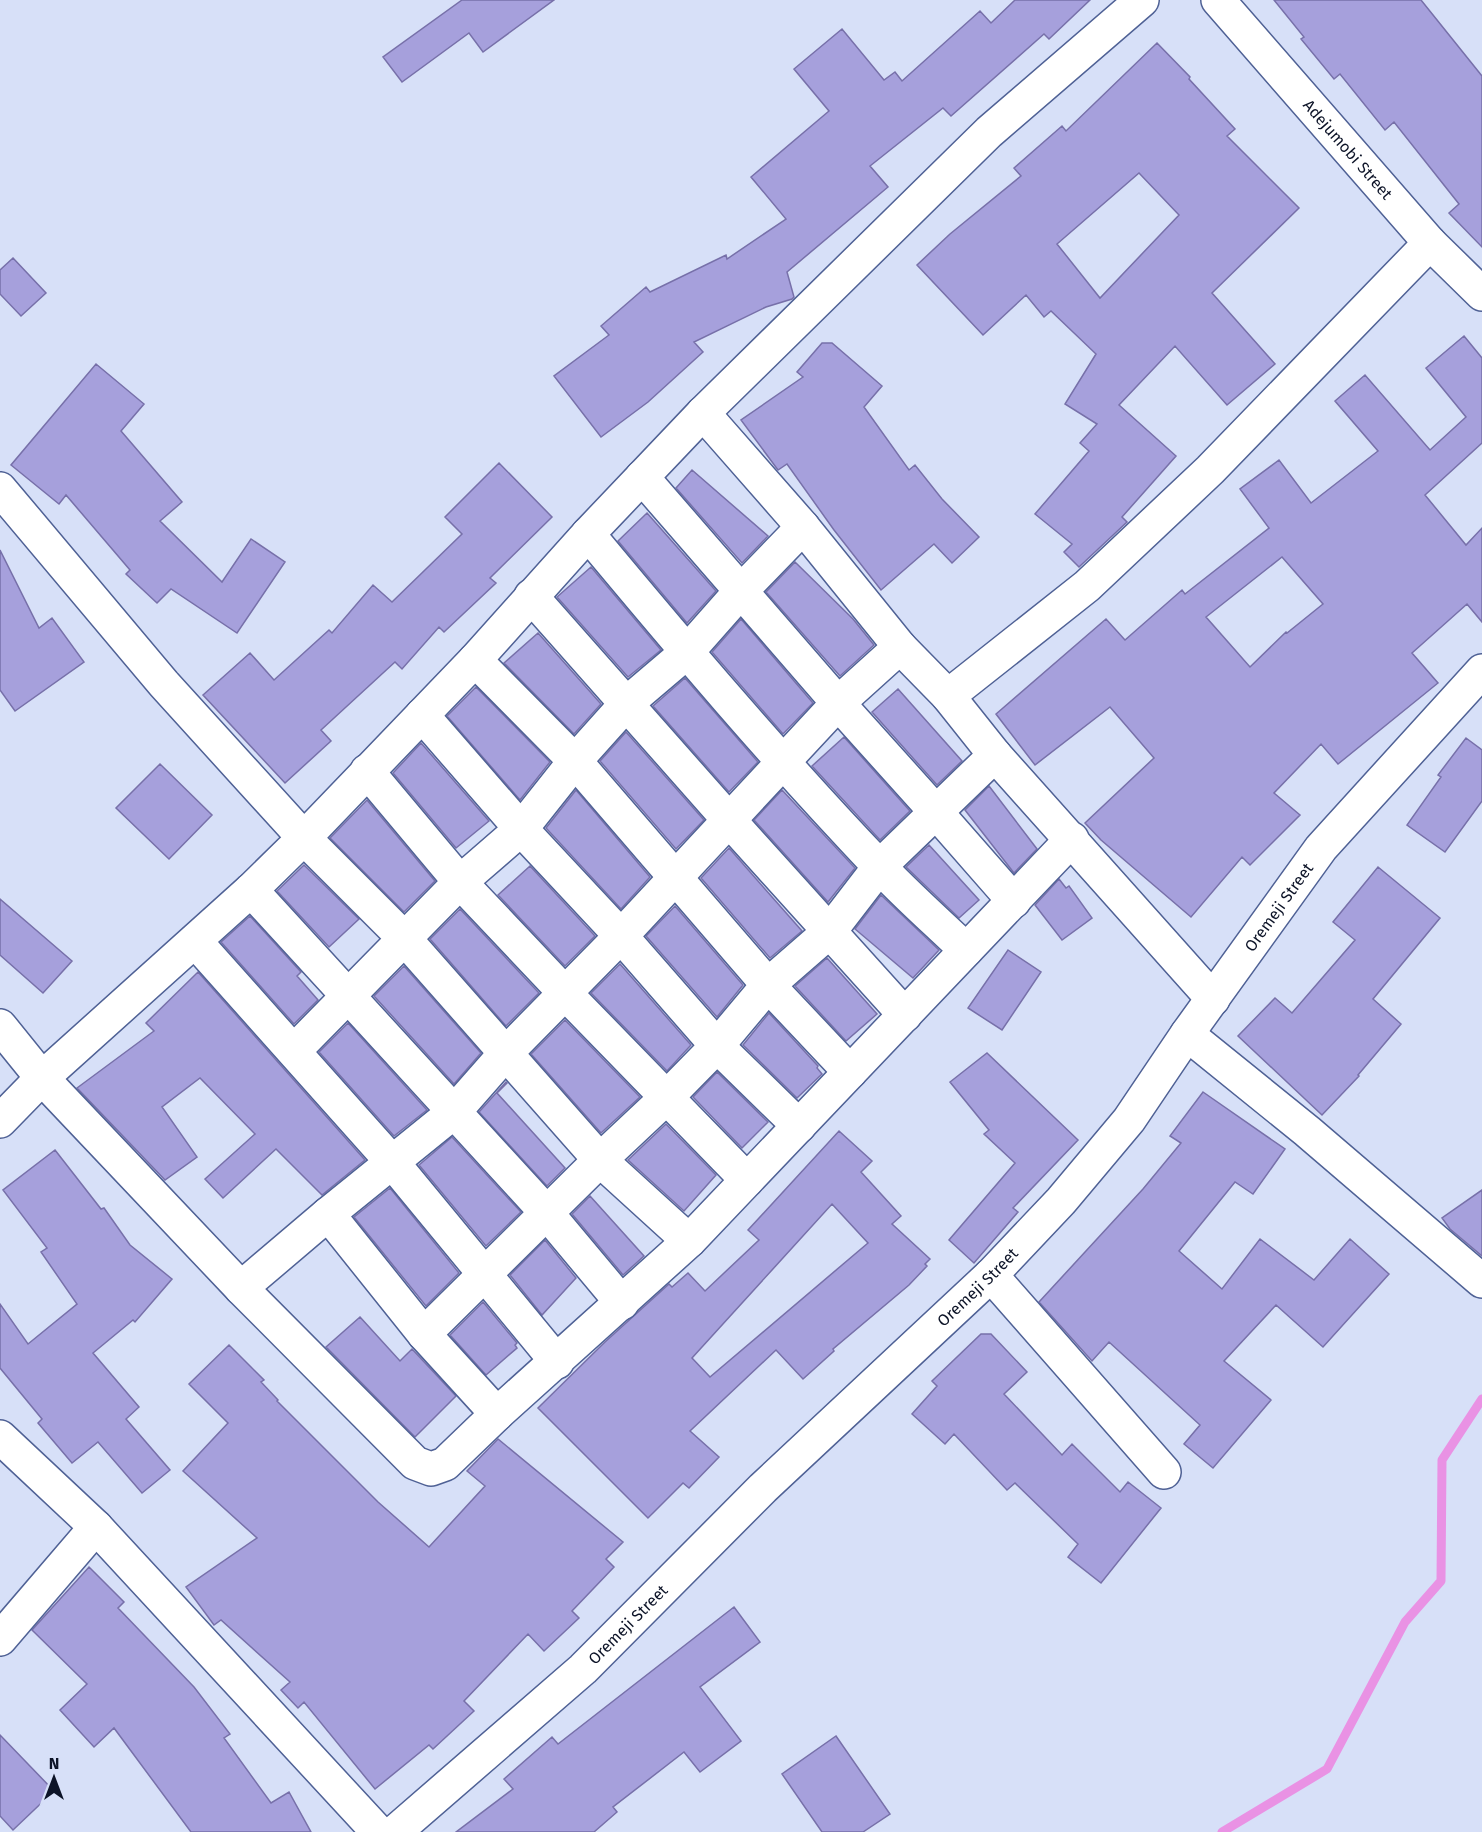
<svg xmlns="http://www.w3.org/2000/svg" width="1482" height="1832" font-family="'Fira Sans',sans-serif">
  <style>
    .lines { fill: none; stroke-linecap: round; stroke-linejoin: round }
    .stream { stroke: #e992e4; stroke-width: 9 }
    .building { fill: #a6a0dc; stroke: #7770a9; stroke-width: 1.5; fill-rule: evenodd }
    .minor-casing { stroke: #4f6195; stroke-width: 36 }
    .minor { stroke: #fff; stroke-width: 33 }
    .labels { text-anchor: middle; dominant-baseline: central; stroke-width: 4.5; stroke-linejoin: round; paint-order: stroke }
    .street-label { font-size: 16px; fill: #0c1327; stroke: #d7e0f8 }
  </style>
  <rect width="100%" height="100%" fill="#d7e0f8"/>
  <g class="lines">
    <path class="stream" d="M 1222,1832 L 1327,1769 L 1405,1622 L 1441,1581 L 1442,1460 L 1482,1399"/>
  </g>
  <path class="building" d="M 462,0 L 554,0 L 483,52 L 469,33 L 402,82 L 383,57 Z
    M 1015,0 L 1090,0 L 1049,39 L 1044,34 L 951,116 L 943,108 L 870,166 L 888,187 L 787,272 L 794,297 L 792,299 L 766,307 L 694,342 L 703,352 L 648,402 L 601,437 L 554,376 L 609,335 L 601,326 L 646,287 L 650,292 L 726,255 L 727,259 L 786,219 L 751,177 L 829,111 L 794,69 L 842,29 L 884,80 L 895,72 L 902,81 L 980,11 L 991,23 Z
    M 1274,0 L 1421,0 L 1482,76 L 1482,247 L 1449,213 L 1459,204 L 1394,122 L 1385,130 L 1340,74 L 1334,79 L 1301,39 L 1304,37 Z
    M 1157,43 L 1190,77 L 1189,79 L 1235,129 L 1227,136 L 1299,208 L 1212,293 L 1275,364 L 1227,405 L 1175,346 L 1119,405 L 1176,456 L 1122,517 L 1127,522 L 1079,567 L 1064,552 L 1072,544 L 1035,514 L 1089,451 L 1080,443 L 1097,424 L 1065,404 L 1096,354 L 1051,311 L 1044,317 L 1026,295 L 983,335 L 917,265 L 950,234 L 1021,176 L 1014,168 L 1062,126 L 1066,131 ZM 1139,173 L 1179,215 L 1100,298 L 1057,244 Z
    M 13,258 L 46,293 L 21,316 L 0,294 L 0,270 Z
    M 1464,336 L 1482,358 L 1482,443 L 1425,495 L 1466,545 L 1482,528 L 1482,622 L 1467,604 L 1412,653 L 1438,683 L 1338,764 L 1321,744 L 1274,793 L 1300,815 L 1250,865 L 1242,857 L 1191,917 L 1101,840 L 1085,823 L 1154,758 L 1110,707 L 1035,765 L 996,714 L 1106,619 L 1125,640 L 1182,590 L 1185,594 L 1269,528 L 1240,489 L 1279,460 L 1311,503 L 1378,451 L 1335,401 L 1365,375 L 1430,450 L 1466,417 L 1426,368 ZM 1282,557 L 1323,604 L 1287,633 L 1286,632 L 1250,667 L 1206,617 Z
    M 822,343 L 832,343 L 882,386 L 864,407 L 909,470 L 915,465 L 942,499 L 979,537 L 952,563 L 934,544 L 881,590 L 834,530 L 787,464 L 778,470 L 741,420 L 803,377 L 797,372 Z
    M 96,364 L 144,404 L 121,431 L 182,502 L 160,521 L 222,582 L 251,539 L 285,562 L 237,633 L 171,589 L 157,603 L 126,574 L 130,570 L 66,495 L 59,504 L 11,465 Z
    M 499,463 L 552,517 L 490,578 L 496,583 L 444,632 L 439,627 L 402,669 L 395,662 L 321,730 L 331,741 L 285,783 L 203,695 L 250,653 L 274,680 L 329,630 L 332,633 L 373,585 L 392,602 L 462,534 L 445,517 Z
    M 692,470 L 768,536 L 742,563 L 676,488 Z
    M 647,513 L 716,591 L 687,623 L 618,541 Z
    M 0,550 L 39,628 L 52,618 L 84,662 L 15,711 L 0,690 Z
    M 795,562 L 853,619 L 874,645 L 840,676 L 766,592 Z
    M 591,567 L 661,650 L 628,677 L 557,597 Z
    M 741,619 L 813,703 L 783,734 L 712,652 Z
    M 538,633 L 601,704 L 574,734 L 504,663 Z
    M 685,678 L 758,762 L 729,792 L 653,706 Z
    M 476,687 L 550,762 L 520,800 L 447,716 Z
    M 898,689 L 962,761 L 937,785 L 872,712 Z
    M 626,732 L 704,820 L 676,849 L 600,761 Z
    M 844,737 L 910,811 L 880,840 L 812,766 Z
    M 1466,738 L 1482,750 L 1482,801 L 1445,852 L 1407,825 L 1441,777 L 1438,775 Z
    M 421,743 L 489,821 L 456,848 L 393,773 Z
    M 160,764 L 212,815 L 169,859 L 116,808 Z
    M 989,786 L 1037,849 L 1014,873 L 965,810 Z
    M 576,790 L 650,877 L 621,909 L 546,828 Z
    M 782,790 L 855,868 L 828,902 L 754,820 Z
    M 367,800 L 435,881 L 404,912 L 330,838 Z
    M 929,845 L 979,900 L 959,918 L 906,867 Z
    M 729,848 L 802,931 L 770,958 L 701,878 Z
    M 304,865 L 359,919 L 329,947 L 277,891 Z
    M 530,866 L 595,936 L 565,966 L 498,895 Z
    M 1378,867 L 1440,918 L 1373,999 L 1401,1024 L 1358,1075 L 1359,1076 L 1322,1115 L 1238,1036 L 1275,998 L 1292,1013 L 1355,940 L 1333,922 Z
    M 1059,879 L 1066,888 L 1069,886 L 1092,918 L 1062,940 L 1035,905 Z
    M 881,895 L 939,950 L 913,978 L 855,929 Z
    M 0,899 L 72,961 L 43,993 L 0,955 Z
    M 675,906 L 743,985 L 717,1017 L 646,936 Z
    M 460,909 L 539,993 L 506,1026 L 430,939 Z
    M 250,916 L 301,972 L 297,976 L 318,1000 L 294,1024 L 221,942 Z
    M 1008,950 L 1041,972 L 1002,1030 L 968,1008 Z
    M 827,958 L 877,1014 L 846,1041 L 795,986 Z
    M 620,964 L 691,1045 L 667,1071 L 591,993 Z
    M 404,966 L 481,1053 L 454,1084 L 374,996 Z
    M 198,972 L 365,1160 L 322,1195 L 276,1149 L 223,1198 L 205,1179 L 255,1134 L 200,1078 L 162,1107 L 197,1157 L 165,1180 L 77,1088 L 154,1031 L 146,1023 Z
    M 769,1013 L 818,1066 L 817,1068 L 822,1074 L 797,1098 L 743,1045 Z
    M 565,1020 L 640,1097 L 601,1133 L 531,1054 Z
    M 348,1023 L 427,1110 L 394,1136 L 319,1052 Z
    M 987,1053 L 1078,1140 L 1013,1208 L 1018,1212 L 974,1263 L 949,1240 L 1015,1163 L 984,1134 L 989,1130 L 950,1082 Z
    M 717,1072 L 768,1122 L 742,1148 L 693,1097 Z
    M 506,1082 L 507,1083 L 497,1093 L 565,1168 L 547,1186 L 479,1112 Z
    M 1203,1092 L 1285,1149 L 1253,1194 L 1235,1182 L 1179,1251 L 1222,1289 L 1260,1239 L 1314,1280 L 1350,1239 L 1389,1274 L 1323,1347 L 1276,1305 L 1224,1361 L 1271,1400 L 1213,1468 L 1184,1444 L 1200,1425 L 1109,1342 L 1092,1361 L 1039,1302 L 1143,1189 L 1181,1143 L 1170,1136 Z
    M 666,1124 L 716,1175 L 684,1211 L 628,1160 Z
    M 839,1131 L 872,1161 L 861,1172 L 901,1216 L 892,1224 L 930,1259 L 925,1264 L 927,1266 L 909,1285 L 833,1349 L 834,1351 L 803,1379 L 776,1350 L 690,1431 L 719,1457 L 689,1488 L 683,1483 L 648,1518 L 538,1408 L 605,1342 L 669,1284 L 672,1287 L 688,1273 L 705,1291 L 759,1240 L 748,1230 ZM 832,1204 L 868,1243 L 710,1377 L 692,1358 Z
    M 452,1137 L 521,1212 L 486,1246 L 419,1165 Z
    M 55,1150 L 101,1209 L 104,1208 L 130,1245 L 172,1279 L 135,1322 L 133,1320 L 93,1353 L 139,1407 L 126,1419 L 170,1470 L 142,1493 L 98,1442 L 72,1463 L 38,1423 L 42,1419 L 0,1368 L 0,1304 L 28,1344 L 77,1304 L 41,1252 L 47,1248 L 3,1190 Z
    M 390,1188 L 459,1273 L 426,1306 L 354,1217 Z
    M 1482,1190 L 1482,1256 L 1450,1229 L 1442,1218 Z
    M 590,1196 L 644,1256 L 623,1275 L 572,1214 Z
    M 545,1240 L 576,1278 L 542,1315 L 510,1275 Z
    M 483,1302 L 517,1343 L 515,1345 L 517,1348 L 486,1375 L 450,1335 Z
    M 360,1317 L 400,1361 L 412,1349 L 456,1396 L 415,1437 L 326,1347 Z
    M 981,1334 L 991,1334 L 1027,1372 L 1004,1394 L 1062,1455 L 1072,1444 L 1120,1492 L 1128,1482 L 1161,1508 L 1101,1583 L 1068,1557 L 1078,1544 L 1015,1483 L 1007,1490 L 954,1434 L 945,1444 L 912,1414 L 937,1386 L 932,1381 Z
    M 229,1345 L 264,1380 L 261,1382 L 278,1400 L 277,1401 L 378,1502 L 429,1547 L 485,1486 L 467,1471 L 498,1439 L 623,1542 L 606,1559 L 614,1567 L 572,1611 L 579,1618 L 544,1651 L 528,1634 L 464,1701 L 474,1711 L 433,1749 L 429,1745 L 375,1789 L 304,1702 L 298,1708 L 281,1690 L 290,1682 L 221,1620 L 214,1625 L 186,1587 L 257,1538 L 183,1471 L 228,1423 L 189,1384 Z
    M 89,1567 L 124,1602 L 118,1608 L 194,1687 L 230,1734 L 224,1738 L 271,1803 L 289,1792 L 311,1832 L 191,1832 L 114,1728 L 94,1747 L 60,1710 L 87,1684 L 32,1630 Z
    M 734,1607 L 760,1642 L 700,1687 L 741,1741 L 700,1772 L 684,1752 L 613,1807 L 617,1812 L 594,1832 L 456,1832 L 513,1789 L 504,1779 L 552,1737 L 558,1744 Z
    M 0,1735 L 54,1791 L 13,1830 L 0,1816 Z
    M 836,1736 L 890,1814 L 863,1832 L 822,1832 L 782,1774 Z"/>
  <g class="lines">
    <defs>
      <g id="minor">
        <path id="s1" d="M 1218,0 L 1430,243 L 1482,294"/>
        <path d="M 703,413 L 803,527 L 900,647 L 948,696 L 995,755 L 1213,999"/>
        <path d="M 642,477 L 838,703 L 936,812 L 1014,901"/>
        <path d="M 0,489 L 164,684 L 304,838 L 404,938 L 600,1160 L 689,1241"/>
        <path d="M 588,534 C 682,647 777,759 878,865 C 906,895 937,922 966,950"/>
        <path d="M 531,596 L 729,820 L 905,1015"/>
        <path d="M 475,660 L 575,761 L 768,985 L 850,1072"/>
        <path d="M 948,696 L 1087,586 L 1210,470 L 1430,243"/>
        <path d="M 422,715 L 521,829 L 621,936 L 717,1046 L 799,1126"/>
        <path d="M 367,771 L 460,882 L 565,993 L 747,1180"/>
        <path d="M 251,890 L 546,1212 L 622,1303"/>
        <path d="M 195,941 L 393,1163 L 557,1362"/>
        <path d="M 0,1026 L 42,1078 L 241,1288 L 415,1463 L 431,1469 L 445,1464 L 497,1414 L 689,1241 L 1072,839"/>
        <path d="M 1187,1034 L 1307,1131 L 1482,1281"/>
        <path d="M 294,1051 L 460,882 L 521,829 L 575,761 L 627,703 L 687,652 L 740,592 L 803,527"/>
        <path d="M 0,1121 L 42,1078 L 251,890 L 304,838 L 475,660 L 588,534 L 703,413 L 989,132 L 1142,0"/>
        <path d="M 328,1214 L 454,1112 L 505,1054 L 621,936 L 838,703 L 900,647"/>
        <path d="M 991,1275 L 1164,1472"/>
        <path d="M 241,1288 L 328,1214 L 424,1334 L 497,1414"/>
        <path d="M 424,1334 L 600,1160 L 666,1098 L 717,1046 L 768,985 L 830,931 L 880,866 L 995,755"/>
        <path d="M 0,1437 L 96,1527 L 378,1832"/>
        <path d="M 0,1639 L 96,1527"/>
        <path id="s2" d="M 395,1832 L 583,1669 L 763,1488 L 991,1275 L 1061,1201 L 1129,1120 L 1187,1034 L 1321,848 L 1482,671"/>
      </g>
    </defs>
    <use href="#minor" class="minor-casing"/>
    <use href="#minor" class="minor"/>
  </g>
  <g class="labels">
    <g class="street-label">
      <text stroke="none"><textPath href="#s1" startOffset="198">Adejumobi Street</textPath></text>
      <text stroke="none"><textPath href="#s2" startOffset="1284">Oremeji Street</textPath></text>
      <text stroke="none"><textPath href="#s2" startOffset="798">Oremeji Street</textPath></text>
      <text stroke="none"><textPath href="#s2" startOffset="312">Oremeji Street</textPath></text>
    </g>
  </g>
  <g transform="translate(54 1778)" stroke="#d7e0f8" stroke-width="4.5" paint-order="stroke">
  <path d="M0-4.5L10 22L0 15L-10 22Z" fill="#0c1327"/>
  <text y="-9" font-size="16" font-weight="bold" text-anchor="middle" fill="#0c1327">N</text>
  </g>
</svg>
